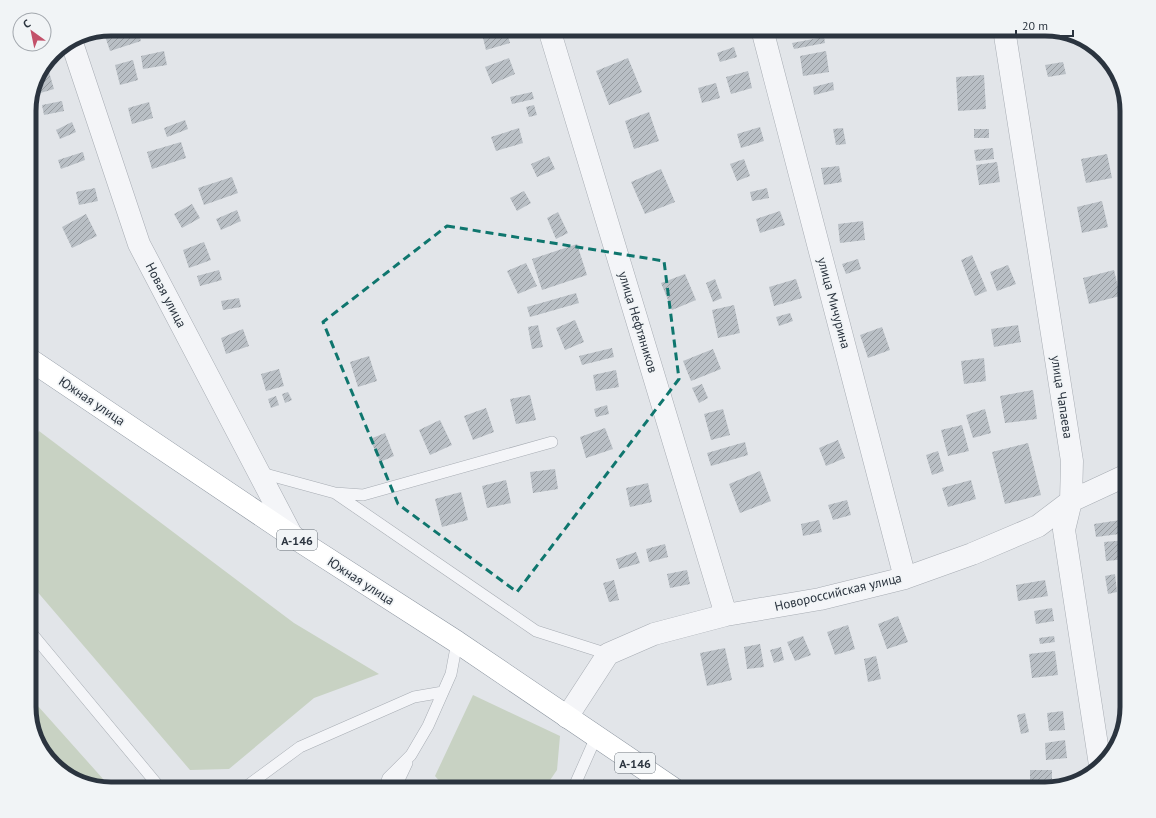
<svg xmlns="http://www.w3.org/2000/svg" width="1156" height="818" font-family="'PT Sans',sans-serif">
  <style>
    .grass { fill: #c8d2c3 }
    .building { fill: url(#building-hatch) }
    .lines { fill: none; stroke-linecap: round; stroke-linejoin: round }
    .lane-casing { stroke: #a7acb3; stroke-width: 12 }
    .street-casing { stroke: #a7acb3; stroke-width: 23 }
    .highway-casing { stroke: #8a939e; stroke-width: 23 }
    .lane { stroke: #f4f5f8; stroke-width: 11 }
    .street { stroke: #f4f5f8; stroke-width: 22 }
    .highway { stroke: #fff; stroke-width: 22 }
    .marked { fill: none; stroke: #0f766e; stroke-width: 3; stroke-dasharray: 8 5; stroke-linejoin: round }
    .labels { text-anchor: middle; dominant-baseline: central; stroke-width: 3.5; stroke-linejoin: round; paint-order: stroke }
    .shield { fill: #f1f4f6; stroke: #666e76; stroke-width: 1 }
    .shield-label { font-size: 12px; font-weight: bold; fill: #2b343f }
    .street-label { font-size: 13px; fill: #2b343f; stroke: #f1f4f6 }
    .rim { fill: none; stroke: #2b343f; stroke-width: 5 }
  </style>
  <defs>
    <pattern id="building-hatch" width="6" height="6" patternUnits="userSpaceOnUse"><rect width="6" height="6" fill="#b9bfc5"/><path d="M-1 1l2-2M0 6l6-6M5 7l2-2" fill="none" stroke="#979ca1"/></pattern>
  </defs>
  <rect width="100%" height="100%" fill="#e2e5e9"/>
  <path class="grass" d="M 39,431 L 294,623 L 379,674 L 314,698 L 229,769 L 190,770 L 29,582 L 29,451 Z
    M 473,695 L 560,736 L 557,770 L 544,789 L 446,789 L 435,776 Z
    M 29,696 L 112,789 L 61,772 L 38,744 L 29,713 Z"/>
  <path class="building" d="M 116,29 L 137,29 L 141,41 L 110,51 L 104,33 Z
    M 681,29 L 695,29 L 695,31 L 685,36 Z
    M 713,29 L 736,29 L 715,36 Z
    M 790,29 L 804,29 L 804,33 L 791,34 Z
    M 507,32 L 510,43 L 486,50 L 483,38 Z
    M 824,37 L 825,43 L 794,49 L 792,43 Z
    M 734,47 L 737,57 L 720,62 L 717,53 Z
    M 164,51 L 167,65 L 143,69 L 141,56 Z
    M 826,51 L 829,72 L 803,76 L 800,56 Z
    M 509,58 L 515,74 L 492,84 L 485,67 Z
    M 628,58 L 642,92 L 609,105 L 596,71 Z
    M 133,60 L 138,80 L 120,85 L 115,65 Z
    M 1063,62 L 1066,74 L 1048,77 L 1045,65 Z
    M 748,71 L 752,88 L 731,94 L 726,77 Z
    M 49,72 L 54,89 L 37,94 L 34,86 L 37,76 Z
    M 984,75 L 986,109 L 958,111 L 956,77 Z
    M 833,82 L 834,90 L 814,95 L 813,87 Z
    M 716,83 L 720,98 L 702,103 L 698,88 Z
    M 532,92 L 534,99 L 512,104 L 510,97 Z
    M 62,101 L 64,111 L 44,115 L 42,105 Z
    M 149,102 L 153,118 L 132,124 L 128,108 Z
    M 534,105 L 537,115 L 529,117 L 526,107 Z
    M 649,112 L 659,141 L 634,149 L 625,121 Z
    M 185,120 L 188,129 L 167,137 L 164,128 Z
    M 72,122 L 76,132 L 60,139 L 56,130 Z
    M 760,127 L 764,141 L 741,148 L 737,134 Z
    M 519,128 L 523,143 L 496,151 L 491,137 Z
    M 843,128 L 846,144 L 836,145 L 833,129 Z
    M 974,129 L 989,129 L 989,138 L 974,138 Z
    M 181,142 L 186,158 L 152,169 L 147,152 Z
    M 993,148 L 994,159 L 976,161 L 974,150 Z
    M 83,152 L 85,160 L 61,169 L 58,160 Z
    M 1107,154 L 1112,178 L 1086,183 L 1081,159 Z
    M 549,156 L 555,169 L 537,177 L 531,164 Z
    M 744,159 L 750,176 L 737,181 L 730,164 Z
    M 997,162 L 1000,182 L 979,185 L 976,165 Z
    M 839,166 L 842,182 L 824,185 L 821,168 Z
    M 661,169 L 675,202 L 645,214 L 631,182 Z
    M 232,177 L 238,193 L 204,205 L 198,188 Z
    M 95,188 L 98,201 L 79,205 L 76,192 Z
    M 767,188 L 769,198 L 752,201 L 750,192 Z
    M 524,191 L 531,203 L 517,211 L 510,198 Z
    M 1102,201 L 1108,227 L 1082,233 L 1077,207 Z
    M 192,204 L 200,218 L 182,228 L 174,214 Z
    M 237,210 L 241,221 L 221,230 L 216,219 Z
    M 780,211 L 785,225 L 760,233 L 756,219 Z
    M 558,212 L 568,233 L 556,239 L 547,218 Z
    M 86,214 L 97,236 L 72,248 L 62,227 Z
    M 863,221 L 865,240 L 840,243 L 838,224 Z
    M 204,242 L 211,260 L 189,268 L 183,250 Z
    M 577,244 L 587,275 L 542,290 L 532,259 Z
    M 972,255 L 987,291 L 975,296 L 961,260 Z
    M 858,259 L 861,269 L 846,274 L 842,264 Z
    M 526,263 L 537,286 L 518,294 L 507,271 Z
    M 1008,265 L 1016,284 L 997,291 L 990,272 Z
    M 219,270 L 222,280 L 200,286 L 197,276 Z
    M 1114,270 L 1120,296 L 1089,304 L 1083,278 Z
    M 685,274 L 696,300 L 672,310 L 661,283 Z
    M 715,279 L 722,298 L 713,302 L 706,283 Z
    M 796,279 L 802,298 L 774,306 L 769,287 Z
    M 576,293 L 579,303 L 530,317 L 527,307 Z
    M 239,298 L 241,307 L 223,310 L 221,301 Z
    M 734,305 L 740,333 L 718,338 L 712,310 Z
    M 790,313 L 793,321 L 779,326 L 776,317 Z
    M 575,320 L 584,342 L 565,350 L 556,328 Z
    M 538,325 L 543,347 L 532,349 L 528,327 Z
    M 1018,325 L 1021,342 L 994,347 L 991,329 Z
    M 882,327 L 890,350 L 868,358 L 860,335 Z
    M 243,329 L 249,346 L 226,354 L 221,338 Z
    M 612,348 L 614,357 L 582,365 L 579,356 Z
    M 713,349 L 721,369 L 691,381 L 683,361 Z
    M 369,356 L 377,381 L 358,387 L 350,362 Z
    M 984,358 L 986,381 L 964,384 L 961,361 Z
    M 279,369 L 284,386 L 266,391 L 261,374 Z
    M 616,370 L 619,387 L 596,391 L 593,375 Z
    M 702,384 L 708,398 L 699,403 L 692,388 Z
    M 1033,390 L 1037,419 L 1005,423 L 1000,396 Z
    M 288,392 L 292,400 L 285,403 L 282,394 Z
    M 530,395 L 536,420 L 516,424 L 510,399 Z
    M 276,396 L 279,405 L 271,408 L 268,399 Z
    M 607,405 L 609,414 L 596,417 L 594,409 Z
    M 486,408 L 494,432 L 473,440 L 464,416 Z
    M 723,409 L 730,435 L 711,440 L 704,414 Z
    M 985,409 L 991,433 L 973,438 L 966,415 Z
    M 440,420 L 452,445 L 430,455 L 419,430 Z
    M 962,425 L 969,451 L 948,456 L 941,430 Z
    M 605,428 L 613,449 L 586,458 L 580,437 Z
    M 385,433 L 394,456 L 380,462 L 370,439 Z
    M 838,440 L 845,458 L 826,466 L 819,448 Z
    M 745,442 L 748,455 L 711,466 L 707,453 Z
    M 1028,443 L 1041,495 L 1005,504 L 992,452 Z
    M 938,451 L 944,471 L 932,475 L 926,455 Z
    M 555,469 L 558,489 L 533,493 L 530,472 Z
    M 760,471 L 771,501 L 740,513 L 729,484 Z
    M 506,480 L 511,503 L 487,508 L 482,486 Z
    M 971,480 L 976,499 L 948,507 L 942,488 Z
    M 648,483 L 652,502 L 630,507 L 626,488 Z
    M 461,492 L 468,520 L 442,527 L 435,499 Z
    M 847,500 L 851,515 L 833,520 L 828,505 Z
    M 1127,519 L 1127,533 L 1096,537 L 1094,524 Z
    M 819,520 L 822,532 L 803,536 L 801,524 Z
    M 1127,540 L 1127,559 L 1106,561 L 1104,542 Z
    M 665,544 L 668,557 L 649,562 L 646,549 Z
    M 636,552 L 640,563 L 619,569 L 616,559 Z
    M 687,570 L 690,584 L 670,588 L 667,574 Z
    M 1115,574 L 1117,592 L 1108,594 L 1105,576 Z
    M 614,580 L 619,600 L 609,602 L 603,583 Z
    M 1045,580 L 1048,596 L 1018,601 L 1016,585 Z
    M 1052,608 L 1054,621 L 1036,624 L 1034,611 Z
    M 898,616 L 908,642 L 887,649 L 878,624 Z
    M 848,625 L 855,649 L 835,655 L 827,632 Z
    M 1118,635 L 1127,635 L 1127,654 L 1120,655 Z
    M 803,636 L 811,655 L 795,661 L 787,642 Z
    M 1054,636 L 1055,642 L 1040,644 L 1039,638 Z
    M 760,644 L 764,667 L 747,669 L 744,647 Z
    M 781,647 L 784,660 L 774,663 L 770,650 Z
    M 725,648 L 732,680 L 707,686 L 700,653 Z
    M 1055,651 L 1058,675 L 1032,678 L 1029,654 Z
    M 876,656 L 881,679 L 868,682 L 864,659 Z
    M 1122,676 L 1127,676 L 1127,689 L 1122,690 Z
    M 1063,711 L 1065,730 L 1049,731 L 1047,713 Z
    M 1025,713 L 1029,732 L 1021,734 L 1017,715 Z
    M 1065,740 L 1067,758 L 1046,760 L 1045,743 Z
    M 1030,770 L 1052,770 L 1052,780 L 1030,780 Z"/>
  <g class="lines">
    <defs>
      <path id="lane" d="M 258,472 L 335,493 L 363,495 L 552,442
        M 335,493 L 536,631 L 608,654
        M 29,630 L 161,789
        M 243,789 L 300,747 L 414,697 L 443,692
        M 384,789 L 388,778 L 411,755 L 428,726 L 451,674 L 457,642
        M 398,789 L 399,780 L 407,763
        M 573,789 L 596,737"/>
      <path id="street" d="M 549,29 L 726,615
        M 762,29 L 905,578
        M 1004,29 L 1072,461 L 1071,501 L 1064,530 L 1100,765
        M 71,40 L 139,244 L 292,536
        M 567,717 L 608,654 L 654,634 L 726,615 L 820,599 L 905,578 L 972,554 L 1038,526 L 1071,501 L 1127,475"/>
      <path id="highway" d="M 29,359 L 292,536 L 457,642 L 674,789"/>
    </defs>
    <use href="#lane" class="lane-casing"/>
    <use href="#street" class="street-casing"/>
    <use href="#highway" class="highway-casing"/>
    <use href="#lane" class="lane"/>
    <use href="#street" class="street"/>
    <use href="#highway" class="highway"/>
  </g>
  <path class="marked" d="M 447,226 L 664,261 L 679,379 L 517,592 L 398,504 L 323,322 Z"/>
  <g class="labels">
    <g class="shield">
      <rect x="277" y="530" width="40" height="20" rx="3"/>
      <rect x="615" y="753" width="40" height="20" rx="3"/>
    </g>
    <g class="shield-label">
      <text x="297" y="540">А-146</text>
      <text x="635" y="763">А-146</text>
    </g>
    <g class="street-label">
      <text transform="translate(166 295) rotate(62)">Новая улица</text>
      <text transform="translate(834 303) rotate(75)">улица Мичурина</text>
      <text transform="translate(638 322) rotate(73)">улица Нефтяников</text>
      <text transform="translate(1062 397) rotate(81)">улица Чапаева</text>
      <text transform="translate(92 401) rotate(34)">Южная улица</text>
      <text transform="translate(361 581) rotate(33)">Южная улица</text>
      <text transform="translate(838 592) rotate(-13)">Новороссийская улица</text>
    </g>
  </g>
  <path d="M0 0H1156V818H0ZM111 36H1045A75 75 0 0 1 1120 111V707A75 75 0 0 1 1045 782H111A75 75 0 0 1 36 707V111A75 75 0 0 1 111 36Z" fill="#f1f4f6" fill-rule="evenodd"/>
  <path class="rim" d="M111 36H1045A75 75 0 0 1 1120 111V707A75 75 0 0 1 1045 782H111A75 75 0 0 1 36 707V111A75 75 0 0 1 111 36Z"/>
  <g transform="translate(32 32) rotate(327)"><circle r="19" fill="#f1f4f6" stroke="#a2a7ad"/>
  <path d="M0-3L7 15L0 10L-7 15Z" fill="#c3516a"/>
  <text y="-6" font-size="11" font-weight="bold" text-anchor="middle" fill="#2b343f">С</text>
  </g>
  <path d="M1016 30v6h57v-6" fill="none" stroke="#2b343f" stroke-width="2"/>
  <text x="1022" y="30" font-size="12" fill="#2b343f" stroke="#f1f4f6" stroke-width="3" paint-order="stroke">20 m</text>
</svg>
